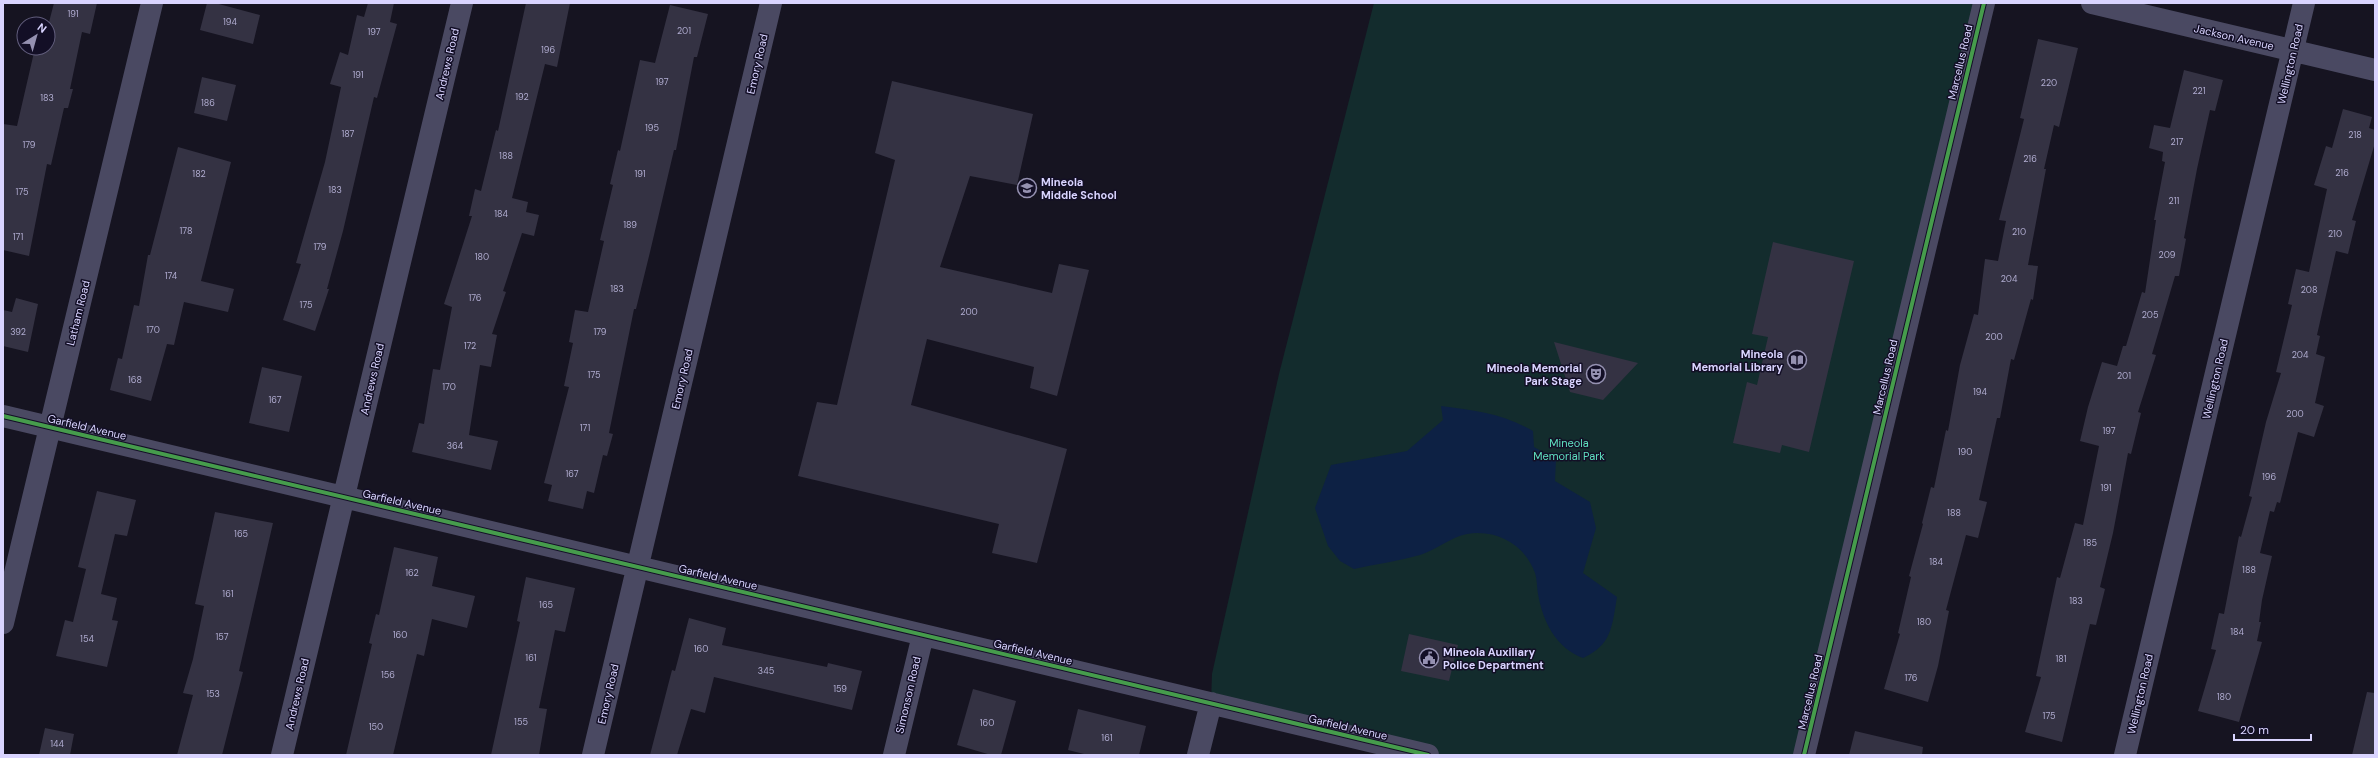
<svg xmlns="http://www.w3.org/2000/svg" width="2378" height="758" font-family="'DM Sans',sans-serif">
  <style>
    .green { fill: #132c2d }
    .water { fill: #0d2144 }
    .building { fill: #343243 }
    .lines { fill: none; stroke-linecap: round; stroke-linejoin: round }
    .minor { stroke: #4a4962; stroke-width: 22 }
    .cycleway-casing { stroke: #130f26; stroke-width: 6 }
    .cycleway { stroke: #469c4c; stroke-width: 4 }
    .labels { text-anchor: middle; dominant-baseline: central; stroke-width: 3; stroke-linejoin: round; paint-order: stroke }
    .number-label { font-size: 9px; fill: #b0acd0 }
    .street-label { font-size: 11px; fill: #d9d4ff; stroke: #130f26 }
    .poi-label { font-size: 11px; font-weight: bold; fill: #d9d4ff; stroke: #130f26; text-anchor: start }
    .park-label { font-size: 11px; fill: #5fe0c0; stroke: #130f26 }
  </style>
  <rect width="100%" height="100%" fill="#161421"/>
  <path class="green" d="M 1374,3 L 1984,3 L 1804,755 L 1428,755 L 1211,703 L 1212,674 L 1279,374 Z"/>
  <path class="water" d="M 1441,406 C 1474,410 1504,414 1533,431 L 1534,447 L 1556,459 L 1555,481 L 1590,502 L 1596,528 L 1583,573 L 1617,597 C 1612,626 1612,645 1583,658 C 1556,648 1543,622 1538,594 C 1537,588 1537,579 1535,573 C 1525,545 1497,529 1467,534 C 1451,537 1436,550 1420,555 C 1399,561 1376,564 1354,569 L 1340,561 L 1328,546 L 1315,508 L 1331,465 L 1407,451 L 1443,420 Z"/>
  <path class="building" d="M 54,3 L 97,3 L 90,34 L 82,32 L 70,89 L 73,89 L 68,108 L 64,108 L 51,165 L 47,164 L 29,256 L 3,250 L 3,124 L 17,126 L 35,48 L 48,48 L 48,26 Z
    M 207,3 L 215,3 L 260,15 L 253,44 L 200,30 Z
    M 368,3 L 394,3 L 390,22 L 397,24 L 377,98 L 374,97 L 343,231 L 327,289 L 329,289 L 315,331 L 283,320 L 301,264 L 296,263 L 325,162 L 341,87 L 330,84 L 340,52 L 348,55 L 357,15 L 364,17 Z
    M 526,3 L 570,3 L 557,67 L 545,64 L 512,198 L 528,202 L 526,212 L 539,215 L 534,236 L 522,233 L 503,291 L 506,292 L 492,334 L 497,335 L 491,367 L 480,365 L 469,435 L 498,441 L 491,470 L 412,452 L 419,423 L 424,424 L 433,369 L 440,370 L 452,307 L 444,304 L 472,216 L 469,216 L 475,189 L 481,191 L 496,130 L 498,131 Z
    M 670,5 L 708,14 L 697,57 L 694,57 L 676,150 L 674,150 L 650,252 L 636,309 L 634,309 L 609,433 L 613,434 L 607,456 L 603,455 L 594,493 L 587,491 L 583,509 L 548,501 L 552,485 L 544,483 L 569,387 L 564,386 L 573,343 L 569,342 L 575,310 L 588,312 L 604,241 L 600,240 L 613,185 L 610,184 L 618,150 L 620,151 L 640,60 L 655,63 Z
    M 2038,39 L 2078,48 L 2059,127 L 2054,125 L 2044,169 L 2046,169 L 2028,265 L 2038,266 L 2033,300 L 2031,299 L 2014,360 L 2011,359 L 2000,418 L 1997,418 L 1979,500 L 1987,502 L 1978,538 L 1966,535 L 1946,610 L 1949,611 L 1938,666 L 1928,702 L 1884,689 L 1900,634 L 1898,633 L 1911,577 L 1909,576 L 1923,524 L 1922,523 L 1931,487 L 1934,488 L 1946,430 L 1948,431 L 1960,365 L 1974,314 L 1978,315 L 1985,259 L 1998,261 L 2006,221 L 1999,220 L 2024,119 L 2020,118 Z
    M 2184,70 L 2223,80 L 2215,111 L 2210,110 L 2197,169 L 2184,238 L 2186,239 L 2179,276 L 2175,276 L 2152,354 L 2156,355 L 2138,412 L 2141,413 L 2131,454 L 2128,453 L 2113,533 L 2100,587 L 2105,589 L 2096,625 L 2090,624 L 2062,742 L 2025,732 L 2041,677 L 2036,676 L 2057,577 L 2060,578 L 2075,523 L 2083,525 L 2099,446 L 2080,441 L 2088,407 L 2102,362 L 2117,366 L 2123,346 L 2126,346 L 2142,292 L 2145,293 L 2156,220 L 2154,220 L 2165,162 L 2162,161 L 2163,152 L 2149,148 L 2154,125 L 2170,128 Z
    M 202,77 L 236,85 L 227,121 L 194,113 Z
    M 892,81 L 1033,114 L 1017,185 L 970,176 L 940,267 L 1052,293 L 1059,264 L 1089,270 L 1057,396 L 1030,388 L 1034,367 L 927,339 L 911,405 L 1067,449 L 1037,563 L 992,553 L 999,524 L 798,476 L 817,402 L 837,405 L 895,160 L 875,153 Z
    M 2343,109 L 2372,117 L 2369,128 L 2375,130 L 2375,143 L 2352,220 L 2356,221 L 2348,254 L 2336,251 L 2317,335 L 2320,336 L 2316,354 L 2325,357 L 2315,403 L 2324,406 L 2314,437 L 2298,432 L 2280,503 L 2277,502 L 2274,512 L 2270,511 L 2260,553 L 2272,556 L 2262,600 L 2259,622 L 2261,622 L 2257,641 L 2262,642 L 2239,722 L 2198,711 L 2216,650 L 2211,649 L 2219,613 L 2224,614 L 2239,536 L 2241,537 L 2252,497 L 2249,496 L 2266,422 L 2281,373 L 2276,372 L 2292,305 L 2288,304 L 2296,269 L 2309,272 L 2327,189 L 2314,185 L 2326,146 L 2332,148 Z
    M 178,147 L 231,162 L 201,281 L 234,289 L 228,312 L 184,302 L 174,345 L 167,344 L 151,401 L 110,390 L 118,358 L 122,359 L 134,305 L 139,306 L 148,255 L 150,255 Z
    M 1773,242 L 1854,261 L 1809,452 L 1782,445 L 1780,453 L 1733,443 L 1747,382 L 1757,385 L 1768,337 L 1752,334 Z
    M 16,298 L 38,304 L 28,352 L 3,346 L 3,310 L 12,312 Z
    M 1554,342 L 1638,363 L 1603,400 L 1570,392 Z
    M 262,367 L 302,376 L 289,432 L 249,423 Z
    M 97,491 L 136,500 L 127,536 L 115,534 L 101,594 L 117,598 L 112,620 L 118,621 L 107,667 L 56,656 L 65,620 L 73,622 L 86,569 L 78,567 Z
    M 215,512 L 273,523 L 239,671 L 243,672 L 222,755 L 177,755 L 193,695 L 183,693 L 193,659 L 204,606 L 195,604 Z
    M 394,547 L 438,557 L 432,586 L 475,596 L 467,628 L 432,619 L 424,656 L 417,654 L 393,755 L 346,755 L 372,644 L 369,643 L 376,614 L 379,615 Z
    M 526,577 L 575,588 L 565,632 L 555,630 L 539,708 L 547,709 L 539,755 L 491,755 L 520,622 L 517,621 Z
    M 689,618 L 726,628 L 722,645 L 827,667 L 828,663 L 862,671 L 852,710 L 714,677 L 705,713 L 691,709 L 677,755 L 650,755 L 672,670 L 675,671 Z
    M 1409,634 L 1458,645 L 1449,681 L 1401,671 Z
    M 973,689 L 1016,701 L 1001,755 L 991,755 L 957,745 Z
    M 2367,692 L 2375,693 L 2375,755 L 2352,755 Z
    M 1078,709 L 1146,726 L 1139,755 L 1088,755 L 1068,750 Z
    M 45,728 L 74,734 L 70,755 L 39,755 Z
    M 1855,731 L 1923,747 L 1922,755 L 1849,755 Z"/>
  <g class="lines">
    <path class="minor" d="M 2092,3 L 2375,70
      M 3,416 L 1428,755
      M 3,623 L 152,3
      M 282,755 L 462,3
      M 593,755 L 771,3
      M 894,755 L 923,635
      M 1198,755 L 1211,703
      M 1804,755 L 1984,3
      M 2125,755 L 2304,3"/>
    <defs>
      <path id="cycleway" d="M 3,416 L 1428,755
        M 1804,755 L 1984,3"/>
    </defs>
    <use href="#cycleway" class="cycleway-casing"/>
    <use href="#cycleway" class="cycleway"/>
  </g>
  <defs>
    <symbol id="school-ring" viewBox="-11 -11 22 22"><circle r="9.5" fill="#130f26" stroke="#9591b1" stroke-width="1.5"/><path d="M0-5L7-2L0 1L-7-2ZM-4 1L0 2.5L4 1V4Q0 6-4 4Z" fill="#9591b1"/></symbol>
    <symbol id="library-ring" viewBox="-11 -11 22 22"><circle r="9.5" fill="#130f26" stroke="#9591b1" stroke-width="1.5"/><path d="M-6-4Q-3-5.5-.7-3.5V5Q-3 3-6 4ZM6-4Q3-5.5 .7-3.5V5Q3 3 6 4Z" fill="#9591b1"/></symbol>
    <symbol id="theatre-ring" viewBox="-11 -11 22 22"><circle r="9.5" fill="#130f26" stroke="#9591b1" stroke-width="1.5"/><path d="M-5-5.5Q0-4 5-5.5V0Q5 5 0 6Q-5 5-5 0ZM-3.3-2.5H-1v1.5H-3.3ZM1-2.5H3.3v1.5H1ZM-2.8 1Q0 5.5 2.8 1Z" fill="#9591b1"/></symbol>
    <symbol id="civic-ring" viewBox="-11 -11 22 22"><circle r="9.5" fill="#130f26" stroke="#9591b1" stroke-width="1.5"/><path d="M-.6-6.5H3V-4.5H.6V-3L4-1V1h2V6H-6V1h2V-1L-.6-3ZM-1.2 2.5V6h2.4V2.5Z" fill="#9591b1"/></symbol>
  </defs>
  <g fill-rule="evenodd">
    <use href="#school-ring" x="1016" y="177" width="22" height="22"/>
    <use href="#library-ring" x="1786" y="349" width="22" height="22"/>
    <use href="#theatre-ring" x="1585" y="363" width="22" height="22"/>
    <use href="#civic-ring" x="1418" y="647" width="22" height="22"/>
  </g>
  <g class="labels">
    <g class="number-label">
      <text x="73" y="14">191</text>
      <text x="230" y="22">194</text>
      <text x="684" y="31">201</text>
      <text x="374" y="32">197</text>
      <text x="548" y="50">196</text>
      <text x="358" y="75">191</text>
      <text x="662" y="82">197</text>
      <text x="2049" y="83">220</text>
      <text x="2199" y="91">221</text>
      <text x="522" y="97">192</text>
      <text x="47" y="98">183</text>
      <text x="208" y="103">186</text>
      <text x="652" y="128">195</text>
      <text x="348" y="134">187</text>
      <text x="2355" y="135">218</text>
      <text x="2177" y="142">217</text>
      <text x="29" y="145">179</text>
      <text x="506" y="156">188</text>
      <text x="2030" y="159">216</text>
      <text x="2342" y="173">216</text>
      <text x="199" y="174">182</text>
      <text x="640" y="174">191</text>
      <text x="335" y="190">183</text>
      <text x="22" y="192">175</text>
      <text x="2174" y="201">211</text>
      <text x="501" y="214">184</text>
      <text x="630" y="225">189</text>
      <text x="186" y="231">178</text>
      <text x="2019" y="232">210</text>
      <text x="2335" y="234">210</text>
      <text x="18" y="237">171</text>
      <text x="320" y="247">179</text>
      <text x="2167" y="255">209</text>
      <text x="482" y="257">180</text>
      <text x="171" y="276">174</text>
      <text x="2009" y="279">204</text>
      <text x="617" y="289">183</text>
      <text x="2309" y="290">208</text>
      <text x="475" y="298">176</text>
      <text x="306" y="305">175</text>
      <text x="969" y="312">200</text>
      <text x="2150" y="315">205</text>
      <text x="153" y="330">170</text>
      <text x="18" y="332">392</text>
      <text x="600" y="332">179</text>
      <text x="1994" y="337">200</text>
      <text x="470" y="346">172</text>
      <text x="2300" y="355">204</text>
      <text x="594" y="375">175</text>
      <text x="2124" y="376">201</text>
      <text x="135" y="380">168</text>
      <text x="449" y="387">170</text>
      <text x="1980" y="392">194</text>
      <text x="275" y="400">167</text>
      <text x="2295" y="414">200</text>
      <text x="585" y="428">171</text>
      <text x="2109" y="431">197</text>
      <text x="455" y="446">364</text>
      <text x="1965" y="452">190</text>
      <text x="572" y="474">167</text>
      <text x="2269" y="477">196</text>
      <text x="2106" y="488">191</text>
      <text x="1954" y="513">188</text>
      <text x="241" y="534">165</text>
      <text x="2090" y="543">185</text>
      <text x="1936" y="562">184</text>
      <text x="2249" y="570">188</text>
      <text x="412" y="573">162</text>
      <text x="228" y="594">161</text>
      <text x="2076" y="601">183</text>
      <text x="546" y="605">165</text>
      <text x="1924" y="622">180</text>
      <text x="2237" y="632">184</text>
      <text x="400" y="635">160</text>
      <text x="222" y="637">157</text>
      <text x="87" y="639">154</text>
      <text x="701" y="649">160</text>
      <text x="531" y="658">161</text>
      <text x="2061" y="659">181</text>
      <text x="766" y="671">345</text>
      <text x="388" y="675">156</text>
      <text x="1911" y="678">176</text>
      <text x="840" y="689">159</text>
      <text x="213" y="694">153</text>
      <text x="2224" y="697">180</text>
      <text x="2049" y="716">175</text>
      <text x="521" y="722">155</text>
      <text x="987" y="723">160</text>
      <text x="376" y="727">150</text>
      <text x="1107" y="738">161</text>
      <text x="57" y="744">144</text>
    </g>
    <g class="street-label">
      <text transform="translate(2234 37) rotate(13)">Jackson Avenue</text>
      <text transform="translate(1960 62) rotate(-77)">Marcellus Road</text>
      <text transform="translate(447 64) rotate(-77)">Andrews Road</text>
      <text transform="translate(757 64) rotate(-77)">Emory Road</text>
      <text transform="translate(2290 64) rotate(-77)">Wellington Road</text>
      <text transform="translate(78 313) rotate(-76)">Latham Road</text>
      <text transform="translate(1885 377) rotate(-77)">Marcellus Road</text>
      <text transform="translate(372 379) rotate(-77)">Andrews Road</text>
      <text transform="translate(682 379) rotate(-77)">Emory Road</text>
      <text transform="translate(2215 379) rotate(-77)">Wellington Road</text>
      <text transform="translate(87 427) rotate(13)">Garfield Avenue</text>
      <text transform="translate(402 502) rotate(13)">Garfield Avenue</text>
      <text transform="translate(718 577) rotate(13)">Garfield Avenue</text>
      <text transform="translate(1033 652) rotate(13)">Garfield Avenue</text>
      <text transform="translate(1810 692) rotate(-77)">Marcellus Road</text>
      <text transform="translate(297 694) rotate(-77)">Andrews Road</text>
      <text transform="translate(608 694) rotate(-77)">Emory Road</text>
      <text transform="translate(2140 694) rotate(-77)">Wellington Road</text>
      <text transform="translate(908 695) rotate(-77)">Simonson Road</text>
      <text transform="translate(1348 727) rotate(13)">Garfield Avenue</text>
    </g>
    <g class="poi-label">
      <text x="1041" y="182">Mineola<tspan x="1041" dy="13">Middle School</tspan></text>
      <text x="1783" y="354" text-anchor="end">Mineola<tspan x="1783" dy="13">Memorial Library</tspan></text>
      <text x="1582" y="368" text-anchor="end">Mineola Memorial<tspan x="1582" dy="13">Park Stage</tspan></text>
      <text x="1443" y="652">Mineola Auxiliary<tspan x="1443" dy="13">Police Department</tspan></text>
    </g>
    <g class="park-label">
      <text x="1569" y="443">Mineola<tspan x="1569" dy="13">Memorial Park</tspan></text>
    </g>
  </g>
  <rect width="2378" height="758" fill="none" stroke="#d9d4ff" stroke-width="8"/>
  <g transform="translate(36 36) rotate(37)"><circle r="19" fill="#130f26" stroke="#625e7d"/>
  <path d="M0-3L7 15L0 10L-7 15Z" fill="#9591b1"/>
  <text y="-6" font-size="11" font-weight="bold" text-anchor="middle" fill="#d9d4ff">N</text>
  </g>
  <path d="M2234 734v6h77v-6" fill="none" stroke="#d9d4ff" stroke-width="2"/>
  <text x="2240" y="734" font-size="12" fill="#d9d4ff" stroke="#130f26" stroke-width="3" paint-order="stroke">20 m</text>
</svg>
